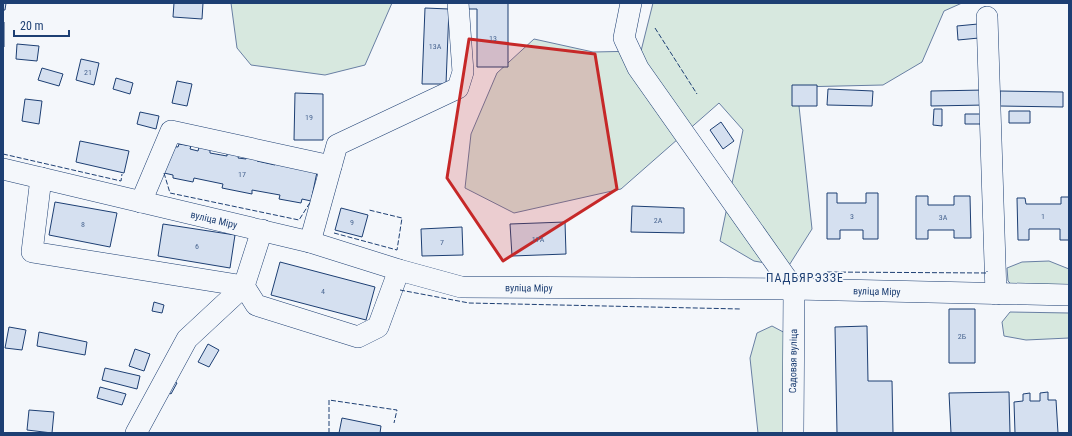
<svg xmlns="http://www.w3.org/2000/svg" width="1072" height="436" font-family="'Roboto Condensed',sans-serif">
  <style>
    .green { fill: #d7e8df; stroke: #687fa3 }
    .building { fill: #d5e0f0; stroke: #1d3f73 }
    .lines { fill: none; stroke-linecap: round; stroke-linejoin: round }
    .minor-casing { stroke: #1d3f73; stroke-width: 22 }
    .minor { stroke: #f4f7fb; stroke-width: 21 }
    .fence { stroke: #1d3f73; stroke-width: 1; stroke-dasharray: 5 2; stroke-linecap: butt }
    .marked { fill: #c62828; fill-opacity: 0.2; stroke: #c62828; stroke-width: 3; stroke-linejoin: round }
    .labels { text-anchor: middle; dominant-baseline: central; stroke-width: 3; stroke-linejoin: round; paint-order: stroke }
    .number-label { font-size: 8px; fill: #4b6792 }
    .street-label { font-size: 10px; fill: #1d3f73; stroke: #f4f7fb }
    .quarter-label { font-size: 12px; letter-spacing: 1px; fill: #1d3f73; stroke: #f4f7fb }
  </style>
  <rect width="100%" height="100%" fill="#f4f7fb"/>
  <path class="green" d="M 231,3 L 392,3 L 365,65 L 325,75 L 251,65 L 237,48 Z
    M 653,3 L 962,3 L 944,11 L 922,62 L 883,85 L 797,87 L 812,229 L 788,267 L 754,261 L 720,241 L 743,130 L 719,103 L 621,189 L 514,213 L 465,188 L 471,134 L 497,73 L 534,39 L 593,52 L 641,51 Z
    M 1049,261 L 1069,269 L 1069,291 L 1015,288 L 1008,281 L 1007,268 L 1022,262 Z
    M 1010,312 L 1069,313 L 1069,338 L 1026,340 L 1004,336 L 1002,322 Z
    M 772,326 L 787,334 L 788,433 L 758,433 L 750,358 L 757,333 Z"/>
  <path class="building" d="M 3,3 L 6,3 L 5,10 L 3,10 Z
    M 174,3 L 203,3 L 202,19 L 173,17 Z
    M 468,3 L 508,3 L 508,67 L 477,67 L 477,9 L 468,9 Z
    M 425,8 L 449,9 L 446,84 L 422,84 Z
    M 3,22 L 4,22 L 4,47 L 3,47 Z
    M 978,24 L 979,38 L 958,40 L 957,26 Z
    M 17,44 L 39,46 L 37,61 L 16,59 Z
    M 81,59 L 99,63 L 94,85 L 76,80 Z
    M 42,68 L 63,74 L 59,86 L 38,80 Z
    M 116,78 L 133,83 L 130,94 L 113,89 Z
    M 177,81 L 192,84 L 187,106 L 172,103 Z
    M 792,85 L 817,85 L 817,106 L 792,106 Z
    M 828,89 L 873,91 L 872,106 L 827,105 Z
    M 985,90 L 985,105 L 931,106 L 931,91 Z
    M 1000,91 L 1063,92 L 1063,107 L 1000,106 Z
    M 295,93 L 323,94 L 323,140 L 294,140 Z
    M 25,99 L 42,101 L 39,124 L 22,121 Z
    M 934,109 L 942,109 L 942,126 L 933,125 Z
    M 1009,111 L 1030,111 L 1030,123 L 1009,123 Z
    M 140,112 L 159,116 L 156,129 L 137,124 Z
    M 965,114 L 981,114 L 982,124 L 965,124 Z
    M 721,122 L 734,141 L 723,149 L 710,130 Z
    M 80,141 L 129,151 L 124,173 L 76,162 Z
    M 179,144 L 191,146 L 190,149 L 198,151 L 199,147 L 210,150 L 210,153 L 227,156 L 227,153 L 239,155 L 238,158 L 246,159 L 247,156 L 258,158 L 257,161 L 275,165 L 276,161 L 317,172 L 311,201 L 302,199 L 301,203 L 279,199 L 280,195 L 252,190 L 252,194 L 222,188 L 223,184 L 194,178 L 193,182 L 173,178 L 173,175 L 164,173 L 169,146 L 178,147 Z
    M 827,193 L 837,193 L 837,203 L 866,203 L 866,193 L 878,193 L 878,239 L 863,239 L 863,230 L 840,230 L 840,239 L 827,239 Z
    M 916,196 L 928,196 L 928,205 L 954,205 L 954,196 L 970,196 L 971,238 L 954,238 L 954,230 L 928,230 L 928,239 L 916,239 Z
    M 1061,197 L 1069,197 L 1069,240 L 1060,240 L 1060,229 L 1029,229 L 1029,240 L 1018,240 L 1017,198 L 1025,198 L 1026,204 L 1061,204 Z
    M 55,202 L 117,213 L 110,247 L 49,235 Z
    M 632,206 L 684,208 L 684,233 L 631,232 Z
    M 341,208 L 368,215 L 362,237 L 335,230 Z
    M 565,222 L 566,254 L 512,256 L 510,224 Z
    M 163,224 L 235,235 L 230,268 L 158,256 Z
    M 462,227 L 463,255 L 422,256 L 421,229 Z
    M 280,262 L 375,287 L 366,320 L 271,295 Z
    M 154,302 L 164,305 L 162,313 L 152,311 Z
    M 949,309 L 975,309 L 975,363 L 949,363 Z
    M 867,326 L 868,381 L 892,381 L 893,433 L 837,433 L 835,327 Z
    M 9,327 L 26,330 L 22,350 L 5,348 Z
    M 39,332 L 87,342 L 85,355 L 37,346 Z
    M 208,344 L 219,350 L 209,367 L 198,362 Z
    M 135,349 L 150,354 L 144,371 L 129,366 Z
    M 105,368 L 140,376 L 137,389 L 102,380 Z
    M 170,379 L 177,383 L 171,394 L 164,390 Z
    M 100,387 L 126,394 L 122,405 L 97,398 Z
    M 1009,392 L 1010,433 L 951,433 L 949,393 Z
    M 1048,392 L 1048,400 L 1056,400 L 1058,433 L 1015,433 L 1014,402 L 1023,401 L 1023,394 L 1030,393 L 1030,401 L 1040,401 L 1040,393 Z
    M 29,410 L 54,412 L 52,433 L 27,430 Z
    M 342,418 L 381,426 L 380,433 L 339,433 Z"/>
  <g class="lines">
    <defs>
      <g id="minor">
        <path d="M 631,3 L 624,38 L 638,68 L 794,289 L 793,433"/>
        <path d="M 987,17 L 996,294"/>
        <path id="s1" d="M 3,169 L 310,242 L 399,270 L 461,287 L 794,289 L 1069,295"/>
        <path d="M 41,178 L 32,252 L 244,286"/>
        <path d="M 141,202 L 171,131 L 331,166"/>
        <path d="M 262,230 L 244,286 L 256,305 L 358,337 L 378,327 L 399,270"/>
        <path d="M 310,242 L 337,145 L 458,88 L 463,72 L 458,3"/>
        <path d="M 136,433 L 187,339 L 244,286"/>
      </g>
    </defs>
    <use href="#minor" class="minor-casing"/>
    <use href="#minor" class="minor"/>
    <path class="fence" d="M 655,28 L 697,94
      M 3,154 L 121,181 L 122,174
      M 164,173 L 170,193 L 299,220 L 311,201
      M 334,233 L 397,250 L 402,218 L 369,210
      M 827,272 L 987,273 L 987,271
      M 400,290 L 469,303 L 741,309
      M 329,433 L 329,400 L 397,410 L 394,423"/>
  </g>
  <path class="marked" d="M 469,39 L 595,54 L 617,189 L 503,261 L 447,178 Z"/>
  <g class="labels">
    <g class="number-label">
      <text x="493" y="38">13</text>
      <text x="435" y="46">13А</text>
      <text x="88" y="72">21</text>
      <text x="309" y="117">19</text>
      <text x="242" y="174">17</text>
      <text x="852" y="216">3</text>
      <text x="1043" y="216">1</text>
      <text x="943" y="217">3А</text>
      <text x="658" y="220">2А</text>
      <text x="352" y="222">9</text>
      <text x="83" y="224">8</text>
      <text x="538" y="239">17А</text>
      <text x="442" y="242">7</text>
      <text x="197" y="246">6</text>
      <text x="323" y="291">4</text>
      <text x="962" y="336">2Б</text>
    </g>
    <g class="street-label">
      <text stroke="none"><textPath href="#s1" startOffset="217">вуліца Міру</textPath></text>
      <text stroke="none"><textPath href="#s1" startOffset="541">вуліца Міру</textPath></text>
      <text stroke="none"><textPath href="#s1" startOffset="889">вуліца Міру</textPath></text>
      <text transform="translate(793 361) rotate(-89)">Садовая вуліца</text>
    </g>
    <g class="quarter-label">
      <text x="805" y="278">ПАДБЯРЭЗЗЕ</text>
    </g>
  </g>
  <rect width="1072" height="436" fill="none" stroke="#1d3f73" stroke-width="8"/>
  <path d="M14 30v6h55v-6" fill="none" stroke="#1d3f73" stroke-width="2"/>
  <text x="20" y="30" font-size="12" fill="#1d3f73" stroke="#f4f7fb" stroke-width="3" paint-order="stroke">20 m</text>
</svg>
